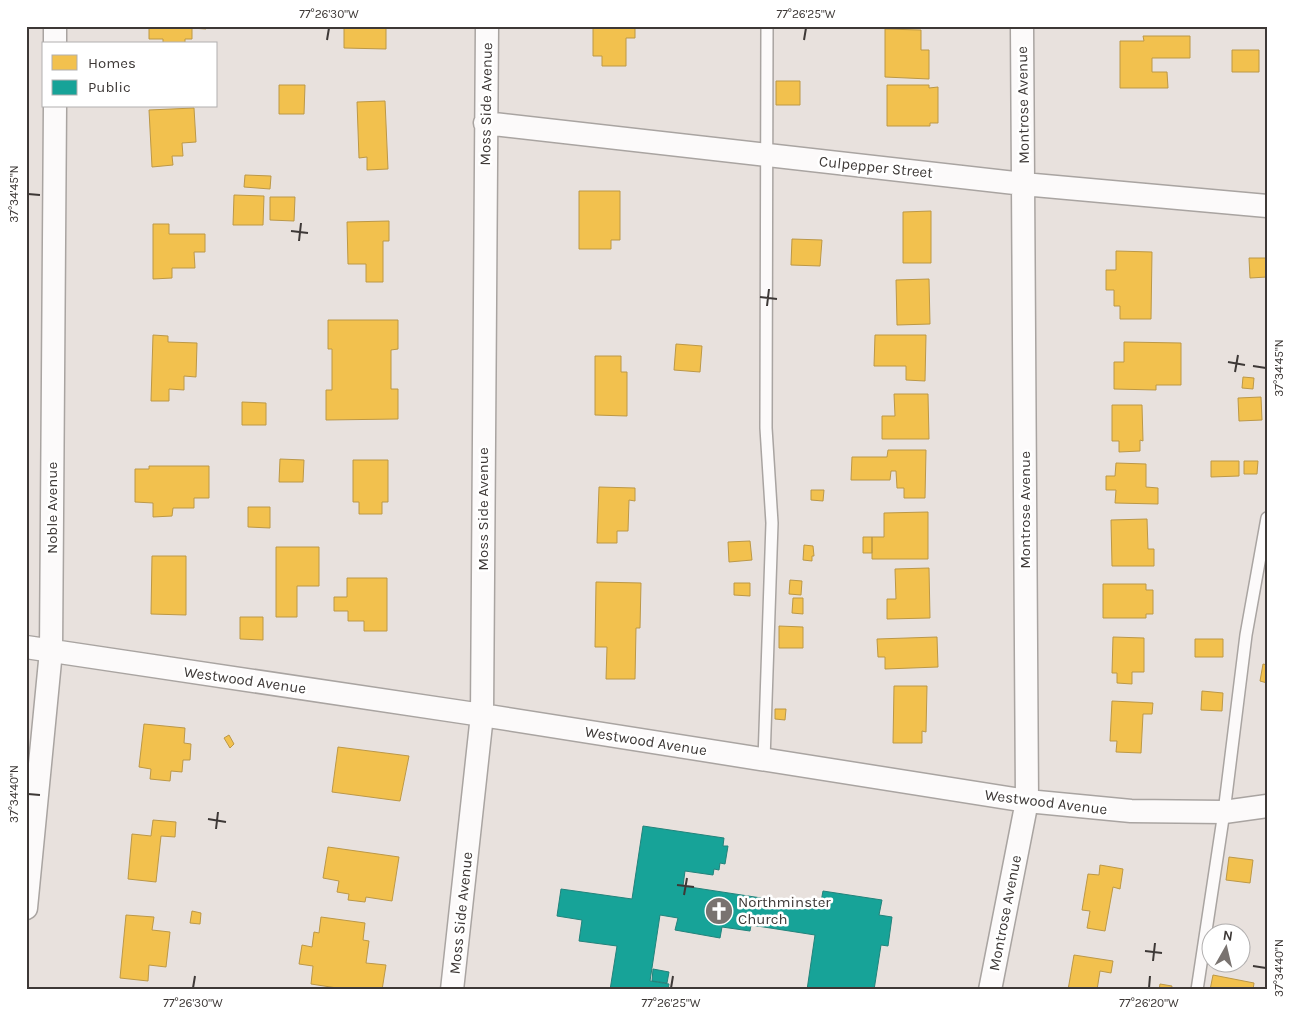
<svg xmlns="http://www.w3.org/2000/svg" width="1293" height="1016" font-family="Karla,sans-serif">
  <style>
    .homes { fill: #f2c14e; stroke: #bc9847 }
    .public { fill: #17a398; stroke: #22837b }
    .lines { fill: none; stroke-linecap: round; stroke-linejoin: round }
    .lane-casing { stroke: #a9a4a1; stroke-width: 14 }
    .street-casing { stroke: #a9a4a1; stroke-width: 25 }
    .lane { stroke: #fcfafa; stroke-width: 11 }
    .street { stroke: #fcfafa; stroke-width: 22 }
    .ticks { fill: none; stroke: #3d3836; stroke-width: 2 }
    .labels { text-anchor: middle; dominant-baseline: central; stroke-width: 5; stroke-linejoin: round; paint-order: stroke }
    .street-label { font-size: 15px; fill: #3d3836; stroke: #fff }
    .poi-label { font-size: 15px; fill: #3d3836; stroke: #fff; text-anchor: start }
    .neatline { fill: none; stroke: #3d3836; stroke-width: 2 }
    .ticks-label { font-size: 12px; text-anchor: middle; fill: #3d3836 }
  </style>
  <rect width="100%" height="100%" fill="#e8e1dd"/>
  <path class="homes" d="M 149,26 L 206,26 L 206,29 L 192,28 L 192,39 L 185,39 L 185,44 L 163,44 L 163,39 L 149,39 Z
    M 344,26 L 386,26 L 386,49 L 344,48 Z
    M 593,26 L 635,26 L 635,38 L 626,38 L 626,66 L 602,66 L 602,56 L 593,56 Z
    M 885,29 L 921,30 L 921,50 L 929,50 L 929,79 L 885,77 Z
    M 1143,36 L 1190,36 L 1190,58 L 1152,58 L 1152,72 L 1167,72 L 1168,88 L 1120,88 L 1120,41 L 1144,41 Z
    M 1232,50 L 1259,50 L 1259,72 L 1232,72 Z
    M 776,81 L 800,81 L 800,105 L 776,105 Z
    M 279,85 L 305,85 L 304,114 L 279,114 Z
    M 887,85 L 929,85 L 929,88 L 938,87 L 938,123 L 930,123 L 930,126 L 887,126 Z
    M 385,101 L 388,169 L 367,170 L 367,157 L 359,158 L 357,102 Z
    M 194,108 L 196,142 L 182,143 L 183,156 L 172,156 L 173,165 L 152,167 L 149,110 Z
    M 245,175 L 271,176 L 270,189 L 244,187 Z
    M 579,191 L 620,191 L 620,240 L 611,240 L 611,249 L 579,249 Z
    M 234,195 L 264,196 L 263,225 L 233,225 Z
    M 270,197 L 295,197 L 294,221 L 270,220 Z
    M 931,211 L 931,263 L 903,263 L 903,212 Z
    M 389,221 L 389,241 L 383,241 L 383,282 L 366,282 L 366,264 L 348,264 L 347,222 Z
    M 153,224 L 169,224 L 169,234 L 205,234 L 205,252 L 194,252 L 195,268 L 172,268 L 172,278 L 153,279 Z
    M 792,239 L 822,240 L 820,266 L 791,265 Z
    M 1116,251 L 1152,252 L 1151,319 L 1120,319 L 1120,306 L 1114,306 L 1114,290 L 1106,290 L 1106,270 L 1116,270 Z
    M 1249,258 L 1267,258 L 1267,277 L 1250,278 Z
    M 929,279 L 930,324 L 897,325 L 896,280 Z
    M 328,320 L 398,320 L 398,349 L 391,350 L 391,389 L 398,389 L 398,419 L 326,420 L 326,390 L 332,390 L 332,349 L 328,349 Z
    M 153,335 L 168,336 L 168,342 L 197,343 L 196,377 L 184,376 L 184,390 L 169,389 L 169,401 L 151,401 Z
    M 875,335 L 926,335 L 925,381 L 906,380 L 906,366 L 874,366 Z
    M 1124,342 L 1181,343 L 1181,385 L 1156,385 L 1156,390 L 1114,389 L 1114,362 L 1124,362 Z
    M 676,344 L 702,346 L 700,372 L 674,370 Z
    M 595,356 L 621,356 L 621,372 L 627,372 L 627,416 L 595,415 Z
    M 1243,377 L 1254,378 L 1253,389 L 1242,388 Z
    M 894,394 L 928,394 L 929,439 L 882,439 L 882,416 L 895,416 Z
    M 1261,397 L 1262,420 L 1239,421 L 1238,398 Z
    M 242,402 L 266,403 L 266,425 L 242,425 Z
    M 1112,405 L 1142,405 L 1143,441 L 1140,440 L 1140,451 L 1119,452 L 1119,441 L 1112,441 Z
    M 888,450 L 926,450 L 925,498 L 904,498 L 904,488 L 897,488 L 896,471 L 891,471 L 890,480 L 851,480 L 852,457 L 887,457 Z
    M 280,459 L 304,460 L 303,482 L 279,482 Z
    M 353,460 L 388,460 L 388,502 L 382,502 L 382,514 L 359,514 L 359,502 L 353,502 Z
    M 1211,461 L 1239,461 L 1239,476 L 1211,477 Z
    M 1244,461 L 1258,461 L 1257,474 L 1244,474 Z
    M 1116,463 L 1146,464 L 1146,487 L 1158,488 L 1158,504 L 1115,503 L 1116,490 L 1106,490 L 1106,476 L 1115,476 Z
    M 149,466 L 209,466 L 209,498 L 194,498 L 194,508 L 173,508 L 172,516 L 153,517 L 153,503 L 135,502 L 135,469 L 149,469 Z
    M 599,487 L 635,488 L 635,501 L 629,500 L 628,531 L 617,531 L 617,543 L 597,543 Z
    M 811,490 L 824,490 L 823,501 L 811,500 Z
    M 248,507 L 270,507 L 270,528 L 248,527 Z
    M 928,512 L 928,559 L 872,559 L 872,537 L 884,537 L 884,513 Z
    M 1147,519 L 1148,549 L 1154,549 L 1154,566 L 1112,566 L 1111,520 Z
    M 863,537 L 872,537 L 872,553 L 863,553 Z
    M 750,541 L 752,560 L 729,562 L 728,542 Z
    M 804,545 L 813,546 L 814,556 L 812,556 L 812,561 L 803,560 Z
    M 276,547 L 319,547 L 319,586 L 297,586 L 297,617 L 276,617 Z
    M 152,556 L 186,556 L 186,615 L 151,614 Z
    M 929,568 L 930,618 L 887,619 L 887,599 L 896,599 L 895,569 Z
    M 347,578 L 387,578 L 387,631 L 364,631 L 364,621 L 348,621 L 348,611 L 334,611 L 334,597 L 347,597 Z
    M 790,580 L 802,581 L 801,595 L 789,594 Z
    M 596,582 L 641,583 L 640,628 L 636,628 L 635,679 L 606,679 L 607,647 L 595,647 Z
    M 734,583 L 750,583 L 750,596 L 734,595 Z
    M 1103,584 L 1146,584 L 1146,590 L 1153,590 L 1153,614 L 1146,614 L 1146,618 L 1103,618 Z
    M 793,598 L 803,598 L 803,614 L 792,613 Z
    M 240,617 L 263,617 L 263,640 L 240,639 Z
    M 779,626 L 803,627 L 803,648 L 779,648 Z
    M 937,637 L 938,667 L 885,669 L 885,657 L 878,657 L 877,639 Z
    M 1113,637 L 1144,638 L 1144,672 L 1132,672 L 1132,684 L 1117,683 L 1117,673 L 1112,673 Z
    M 1195,639 L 1223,639 L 1223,657 L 1195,657 Z
    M 1263,664 L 1267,665 L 1267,683 L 1260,681 Z
    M 894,686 L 927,686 L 926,732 L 922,731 L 922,743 L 893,743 Z
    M 1202,691 L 1223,693 L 1222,711 L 1201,710 Z
    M 1112,701 L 1153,703 L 1152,714 L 1143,714 L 1141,753 L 1116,752 L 1117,741 L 1110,741 Z
    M 775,709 L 786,709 L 785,720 L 775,719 Z
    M 144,724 L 185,728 L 184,743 L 191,744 L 190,760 L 183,760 L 182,772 L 171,771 L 170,781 L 150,779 L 151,769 L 139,767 Z
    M 229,735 L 234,744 L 230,748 L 224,738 Z
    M 338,747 L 409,756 L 400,801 L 332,792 Z
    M 153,820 L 176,822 L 175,837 L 161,836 L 156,882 L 128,879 L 132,834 L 151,836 Z
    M 328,847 L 399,857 L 392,901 L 366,897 L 365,902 L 348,900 L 349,894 L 337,892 L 339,881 L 323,878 Z
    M 1229,857 L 1253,860 L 1250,883 L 1226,880 Z
    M 1100,865 L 1123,869 L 1120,889 L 1113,887 L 1105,931 L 1087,928 L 1090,911 L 1082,910 L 1088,874 L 1099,875 Z
    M 192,911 L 201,913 L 200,924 L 190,923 Z
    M 126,915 L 154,917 L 152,930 L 170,932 L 166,967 L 149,965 L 148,981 L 120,978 Z
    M 321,917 L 365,923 L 363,940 L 369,941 L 366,963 L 386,965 L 382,990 L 350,990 L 311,984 L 313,966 L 299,964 L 302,945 L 312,947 L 314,932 L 319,933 Z
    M 1074,955 L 1113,961 L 1111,973 L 1100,971 L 1097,990 L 1068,990 Z
    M 1213,975 L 1254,983 L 1253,990 L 1210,990 Z
    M 1160,984 L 1172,986 L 1171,990 L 1159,990 Z"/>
  <path class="public" d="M 643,826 L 724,838 L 723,846 L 728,846 L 725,864 L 720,863 L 719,870 L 714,869 L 713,875 L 685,871 L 683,886 L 820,907 L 823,891 L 882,900 L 879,915 L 892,917 L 888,946 L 881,945 L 874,990 L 807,990 L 815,935 L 751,925 L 750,931 L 722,927 L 720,938 L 675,930 L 678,918 L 660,915 L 650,981 L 669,984 L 668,990 L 610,990 L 617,946 L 579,941 L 582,920 L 557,916 L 561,889 L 632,899 Z
    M 653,969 L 669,972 L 667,983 L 652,981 Z"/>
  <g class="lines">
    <defs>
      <path id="lane" d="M 764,760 L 772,523 L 766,428 L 767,26
        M 1197,990 L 1224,812 L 1246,635 L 1267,518"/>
      <path id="street" d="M 55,44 L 55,26
        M 485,123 L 1023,184 L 1267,206
        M 26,647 L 482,715 L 1027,801 L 1131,811 L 1224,812 L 1267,806
        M 26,908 L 51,651 L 55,106
        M 452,990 L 482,715 L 487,26
        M 990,990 L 1027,801 L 1022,26"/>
    </defs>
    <use href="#lane" class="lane-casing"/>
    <use href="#street" class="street-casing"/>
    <use href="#lane" class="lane"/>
    <use href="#street" class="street"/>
  </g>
  <path class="ticks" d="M 327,40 L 329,28M 804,40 L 806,28M 28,194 L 40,195M 291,231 L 308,233M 299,241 L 301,223M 760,297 L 777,299M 767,306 L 769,289M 1228,362 L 1245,365M 1253,366 L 1266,368M 1235,372 L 1238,355M 28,794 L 40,795M 208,819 L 226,822M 216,829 L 218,812M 677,885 L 694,887M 684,895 L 687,878M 1145,951 L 1162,953M 1153,961 L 1155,943M 1253,966 L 1266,968M 193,988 L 195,976M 671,988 L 673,976M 1149,988 L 1150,976"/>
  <defs>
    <symbol id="church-disc" viewBox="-11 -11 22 22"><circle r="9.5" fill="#797370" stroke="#fff"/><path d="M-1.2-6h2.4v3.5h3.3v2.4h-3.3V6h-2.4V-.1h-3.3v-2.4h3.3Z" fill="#fff"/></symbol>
  </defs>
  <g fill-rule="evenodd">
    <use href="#church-disc" x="703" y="895" width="32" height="32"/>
  </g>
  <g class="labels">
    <g class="street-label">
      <text transform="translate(486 104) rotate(-89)">Moss Side Avenue</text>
      <text transform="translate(1023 105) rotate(-91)">Montrose Avenue</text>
      <text transform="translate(876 167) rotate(6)">Culpepper Street</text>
      <text transform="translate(52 508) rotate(-90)">Noble Avenue</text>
      <text transform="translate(483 509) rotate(-90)">Moss Side Avenue</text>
      <text transform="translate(1025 510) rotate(-90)">Montrose Avenue</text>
      <text transform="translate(245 680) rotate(8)">Westwood Avenue</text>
      <text transform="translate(646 741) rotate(9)">Westwood Avenue</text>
      <text transform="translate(1046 802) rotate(7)">Westwood Avenue</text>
      <text transform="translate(461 913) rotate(-84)">Moss Side Avenue</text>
      <text transform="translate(1005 913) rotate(-79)">Montrose Avenue</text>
    </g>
    <g class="poi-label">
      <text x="738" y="902">Northminster<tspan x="738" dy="17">Church</tspan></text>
    </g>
  </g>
  <rect width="1293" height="1016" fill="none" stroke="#ffffff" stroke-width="55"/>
  <rect x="42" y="42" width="175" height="65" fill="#ffffff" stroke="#b1afaf"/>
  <rect x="52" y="55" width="25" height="15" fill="#f2c14e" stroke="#b1afaf"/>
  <text x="88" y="68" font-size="15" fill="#3d3836">Homes</text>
  <rect x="52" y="80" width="25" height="15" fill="#17a398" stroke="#b1afaf"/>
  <text x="88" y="92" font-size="15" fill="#3d3836">Public</text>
  <g transform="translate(1226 948) rotate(8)"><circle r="24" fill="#ffffff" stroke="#b1afaf"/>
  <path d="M0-4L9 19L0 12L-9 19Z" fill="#797370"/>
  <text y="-8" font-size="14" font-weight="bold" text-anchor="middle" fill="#3d3836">N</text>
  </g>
  <rect x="28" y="28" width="1238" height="960" class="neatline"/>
  <g class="ticks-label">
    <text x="329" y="18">77°26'30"W</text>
    <text x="806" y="18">77°26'25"W</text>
    <text transform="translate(14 194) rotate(-90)" y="4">37°34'45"N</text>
    <text transform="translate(1279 368) rotate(-90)" y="4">37°34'45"N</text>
    <text transform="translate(14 794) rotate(-90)" y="4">37°34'40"N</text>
    <text transform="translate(1279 968) rotate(-90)" y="4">37°34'40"N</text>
    <text x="193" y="1007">77°26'30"W</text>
    <text x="671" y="1007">77°26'25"W</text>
    <text x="1149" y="1007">77°26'20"W</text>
  </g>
</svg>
